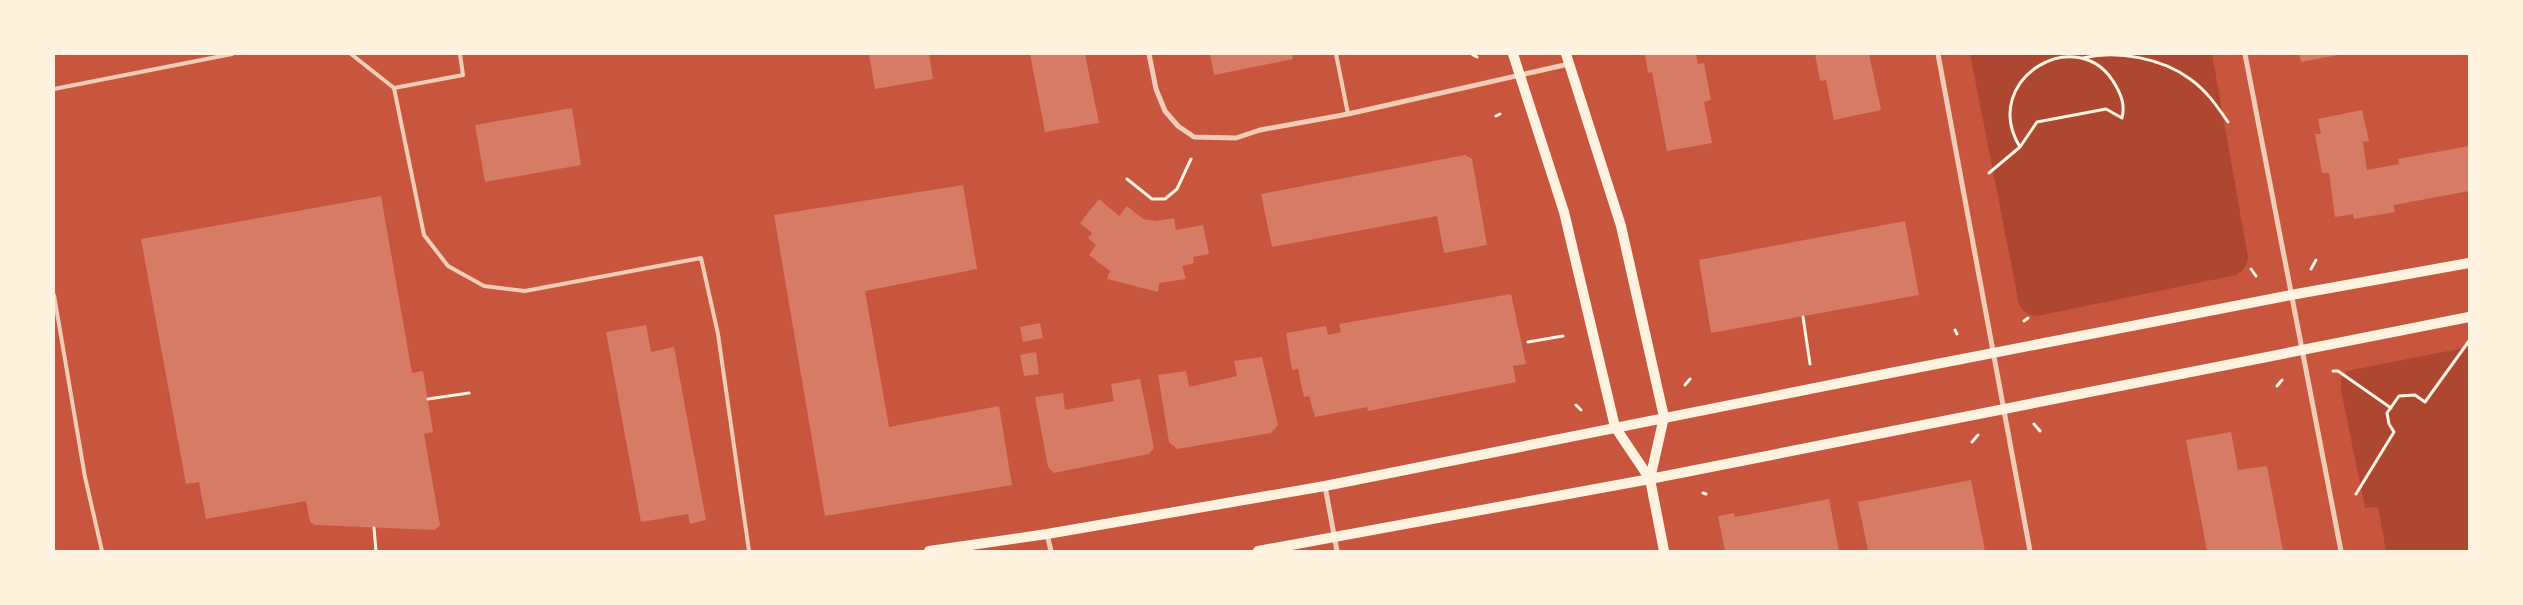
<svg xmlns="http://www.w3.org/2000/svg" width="2523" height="605" font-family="'Work Sans',sans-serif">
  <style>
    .green { fill: #ae4732 }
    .building { fill: #d67c66 }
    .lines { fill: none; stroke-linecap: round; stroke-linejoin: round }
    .path { stroke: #fff3e0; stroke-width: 3 }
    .service { stroke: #f1ccb7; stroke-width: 4 }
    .minor { stroke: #f1ccb7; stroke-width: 5 }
    .secondary { stroke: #fff3e0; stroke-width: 10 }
  </style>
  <rect width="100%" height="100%" fill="#c8553d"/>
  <path class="green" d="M 1970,54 L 2212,54 L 2248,257 C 2247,266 2244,270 2236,275 L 2037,316 C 2028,315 2024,313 2019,304 Z
    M 2469,347 L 2469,551 L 2386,551 L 2378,507 L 2365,508 L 2341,390 L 2341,379 L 2346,371 Z"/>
  <path class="building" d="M 869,54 L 929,54 L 933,79 L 875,89 Z
    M 1030,54 L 1085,54 L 1099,123 L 1045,132 Z
    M 1210,54 L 1292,54 L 1293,59 L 1214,75 Z
    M 1645,54 L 1696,54 L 1698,64 L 1704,63 L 1711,100 L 1704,102 L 1712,143 L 1667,151 L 1652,72 L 1648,73 Z
    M 1815,54 L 1869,54 L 1881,110 L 1834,120 L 1826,80 L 1820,81 Z
    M 2299,54 L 2338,54 L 2338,55 L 2301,62 Z
    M 572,108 L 581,165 L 485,182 L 475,125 Z
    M 2362,110 L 2369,141 L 2363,142 L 2367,170 L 2399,164 L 2398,159 L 2469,146 L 2469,191 L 2394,205 L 2395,212 L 2354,219 L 2353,214 L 2335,217 L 2329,173 L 2322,173 L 2315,134 L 2321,134 L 2318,119 Z
    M 1465,155 L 1472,159 L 1487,245 L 1444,253 L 1437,216 L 1272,247 L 1261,194 Z
    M 963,185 L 977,269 L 865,291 L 889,427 L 999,406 L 1012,485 L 825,516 L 774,215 Z
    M 381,196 L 412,373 L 423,371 L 433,432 L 424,434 L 440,525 L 435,530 L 315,525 L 310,522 L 306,501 L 206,519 L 199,482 L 186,484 L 141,239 Z
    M 1099,199 L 1119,216 L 1127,206 L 1143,219 L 1156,221 L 1174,218 L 1176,230 L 1203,225 L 1209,254 L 1193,257 L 1194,263 L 1182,266 L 1186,279 L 1159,283 L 1158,292 L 1107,279 L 1110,271 L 1089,255 L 1096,245 L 1088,238 L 1092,233 L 1080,223 Z
    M 1905,221 L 1919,295 L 1711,333 L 1699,260 Z
    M 1511,294 L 1526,364 L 1513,366 L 1516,382 L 1368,411 L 1367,407 L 1315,417 L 1309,396 L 1304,397 L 1298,369 L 1292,370 L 1286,333 L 1326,326 L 1328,335 L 1341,332 L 1339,324 Z
    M 1040,323 L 1043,338 L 1023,342 L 1020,327 Z
    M 646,325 L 651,352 L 674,347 L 706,520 L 690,524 L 688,514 L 641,522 L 606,332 Z
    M 1036,352 L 1039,374 L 1024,376 L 1020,355 Z
    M 1262,357 L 1278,425 L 1271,433 L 1177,449 L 1169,442 L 1158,375 L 1186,371 L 1189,387 L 1237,376 L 1234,361 Z
    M 1140,379 L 1154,448 L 1149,454 L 1054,473 L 1048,467 L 1035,397 L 1063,393 L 1065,410 L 1114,401 L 1111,384 Z
    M 2231,432 L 2238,470 L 2267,466 L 2283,551 L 2207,551 L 2186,440 Z
    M 1971,480 L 1985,551 L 1868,551 L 1858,502 Z
    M 1829,499 L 1839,551 L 1725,551 L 1718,516 L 1734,513 L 1735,517 Z"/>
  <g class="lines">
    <path class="path" d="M 1473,55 L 1477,57
      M 2083,58 C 2117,50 2162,58 2190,79 C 2206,90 2217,106 2228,122
      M 1496,116 L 1500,114
      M 1989,173 L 2020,147 L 2037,122 L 2106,109 L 2122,118 C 2125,106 2122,97 2116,86 C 2080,19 1978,79 2020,147
      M 1127,179 L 1152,199 L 1165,199 L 1177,189 L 1191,159
      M 2251,269 L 2256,276
      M 2311,269 L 2316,260
      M 1803,317 L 1810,364
      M 2024,321 L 2028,318
      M 1955,330 L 1957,334
      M 1528,342 L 1563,336
      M 2333,371 L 2338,371 L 2391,408
      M 1685,385 L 1690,379
      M 2277,386 L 2282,380
      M 428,399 L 469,393
      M 1576,405 L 1581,410
      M 2034,424 L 2040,431
      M 1972,442 L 1978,435
      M 1703,493 L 1706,494
      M 2356,494 L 2394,432 L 2389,424 L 2387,413 L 2399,396 L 2415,395 L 2425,402 L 2469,341
      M 374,528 L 376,551"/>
    <path class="service" d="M 351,54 L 394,88 L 463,75 L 460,54
      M 1336,54 L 1348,114
      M 394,88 L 424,235 L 448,266 L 484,286 L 525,291 L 701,258 L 718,334 L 749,551
      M 54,89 L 232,54
      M 54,295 L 85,477 L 102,551"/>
    <path class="minor" d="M 1149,54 L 1156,89 L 1165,111 L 1178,126 L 1194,137 L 1236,138 L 1260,130 L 1348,114 L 1569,64
      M 1938,54 L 2030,551
      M 2245,54 L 2341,551
      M 1325,486 L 1337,551
      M 1047,534 L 1051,551"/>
    <path class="secondary" d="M 1513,54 L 1564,212 L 1615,427 L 1650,479 L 1664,551
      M 1566,54 L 1621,226 L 1664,417 L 1650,479
      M 929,551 L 1047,534 L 1325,486 L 1880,375 L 2291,295 L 2469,263
      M 1258,551 L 1650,479 L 2469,317"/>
  </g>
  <rect width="2523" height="605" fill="none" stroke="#fff3e0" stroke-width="110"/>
</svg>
